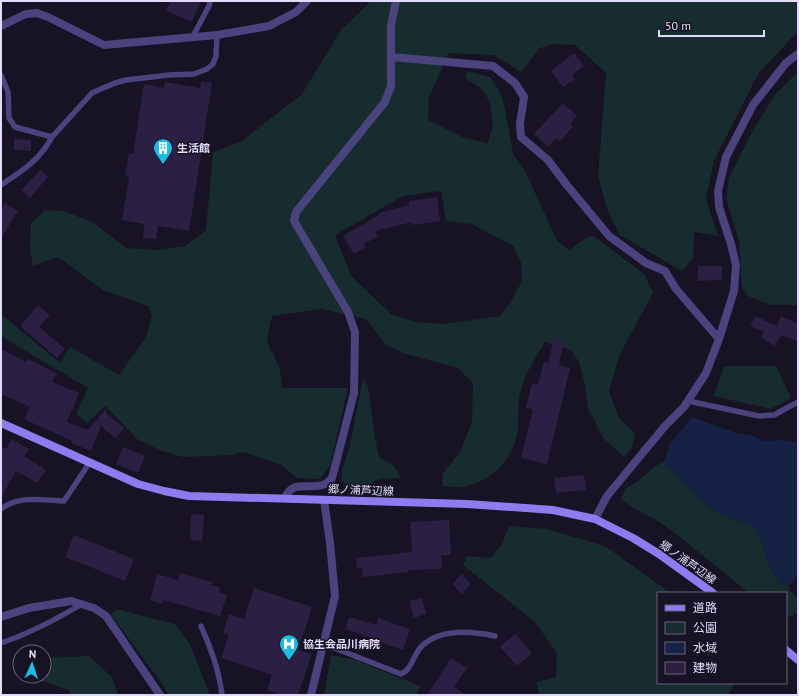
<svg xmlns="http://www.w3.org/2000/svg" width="799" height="696" font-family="'PT Sans','Noto Sans JP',sans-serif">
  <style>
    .green { fill: #162c2e; fill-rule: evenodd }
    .water { fill: #152246 }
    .building { fill: #2b2043 }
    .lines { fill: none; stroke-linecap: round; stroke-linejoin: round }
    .service { stroke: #4b437e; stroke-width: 5.5 }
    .minor { stroke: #4b437e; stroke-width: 8 }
    .secondary { stroke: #8c7cef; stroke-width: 8 }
    .labels { text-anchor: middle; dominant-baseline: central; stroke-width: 3; stroke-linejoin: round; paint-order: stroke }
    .poi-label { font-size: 11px; font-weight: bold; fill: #e1dafa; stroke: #171224; text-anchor: start }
    .street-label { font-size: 11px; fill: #e1dafa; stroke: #171224 }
  </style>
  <rect width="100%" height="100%" fill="#171224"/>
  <path class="green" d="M 371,1 L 798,1 L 798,31 L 758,74 L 714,161 L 706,199 L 718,236 L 694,232 L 693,259 L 682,271 L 620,235 L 608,212 L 598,177 L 606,73 L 575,45 L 555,44 L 540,48 L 521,72 L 494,55 L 449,53 L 429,97 L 428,120 L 464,138 L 488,143 L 493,124 L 490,102 L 481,88 L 465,78 L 467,71 L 490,77 L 499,90 L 504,104 L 513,154 L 526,173 L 557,241 L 569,250 L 587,237 L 594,236 L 645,275 L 653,293 L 620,354 L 609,391 L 619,418 L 635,433 L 632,448 L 624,457 L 603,438 L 588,408 L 585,385 L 579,362 L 571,350 L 545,342 C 536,357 526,372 521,389 C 516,403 520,420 517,435 C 511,461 491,482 463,487 C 456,488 448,486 442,486 L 443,473 L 460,452 L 472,422 L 473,383 L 458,368 L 403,353 L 385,344 L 366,319 L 321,309 L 272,316 L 267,341 L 280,369 L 282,388 L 348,388 L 330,466 L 320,479 L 297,478 L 282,465 L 243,452 L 231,455 L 183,457 L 162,451 L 138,440 L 105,406 L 87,423 L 76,414 L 88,388 L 4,338 L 1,333 L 1,314 L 60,363 L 70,347 L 119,375 L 146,337 L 152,316 L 148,306 L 103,290 L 58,257 L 33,266 L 30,250 L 31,223 L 45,210 L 64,211 L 94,223 L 126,248 L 159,250 L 185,246 L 206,230 L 213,152 L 242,141 L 302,94 L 341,30 ZM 441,191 L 446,221 L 472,224 L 513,246 L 521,262 L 522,281 L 514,296 L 500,316 L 444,324 L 415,322 L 391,314 L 351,276 L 335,235 L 403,196 Z
    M 798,72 L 798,305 L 771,305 L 748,296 L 742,288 L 739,242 L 726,198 L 729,178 L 753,130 L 776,93 Z
    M 724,366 L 776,366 L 791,398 L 771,409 L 714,396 Z
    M 363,379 L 368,387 L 375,438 L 379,457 L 394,466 L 401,478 L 379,479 L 368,485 L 351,487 L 341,481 L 342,469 L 349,449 Z
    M 664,462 L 704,502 L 713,509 L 753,527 L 762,542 L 769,565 L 781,584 L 788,585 L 790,591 L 798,598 L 798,613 L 791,617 L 786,616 L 786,593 L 749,593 L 685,541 L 658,521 L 633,508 L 621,499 L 625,489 L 638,481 L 655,466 Z
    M 509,526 L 547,529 L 605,546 L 671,593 L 658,593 L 658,683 L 735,683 L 728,695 L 539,695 L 536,682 L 556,677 L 557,653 L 535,622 L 463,565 L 467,556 L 491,558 L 502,544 Z
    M 116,609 L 175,624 L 190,644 L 210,695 L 169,695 L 158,678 L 111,615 Z
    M 331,655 L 356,660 L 420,686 L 417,695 L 324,695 Z
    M 89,656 L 112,677 L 118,695 L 71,695 L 68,690 L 28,676 L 44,676 L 44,658 Z"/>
  <path class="water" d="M 692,417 L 736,433 L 753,436 L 765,441 L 783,440 L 798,443 L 798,570 L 794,582 L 788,585 L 781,584 L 769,565 L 762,542 L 753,527 L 713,509 L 704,502 L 664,462 L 670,444 Z"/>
  <path class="building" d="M 171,1 L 201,1 L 192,22 L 166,11 Z
    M 574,53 L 584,66 L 572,75 L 575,79 L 563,87 L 551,71 Z
    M 201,81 L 212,83 L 189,231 L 158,226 L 156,239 L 143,238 L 144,224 L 122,220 L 129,177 L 125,176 L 129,153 L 133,154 L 144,84 L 164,88 L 165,82 L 200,88 Z
    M 563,103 L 577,116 L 570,124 L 573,127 L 560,141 L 556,138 L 548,147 L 534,134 Z
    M 14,139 L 31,140 L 31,151 L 14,150 Z
    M 40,170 L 48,177 L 30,198 L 21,190 Z
    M 437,197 L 440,221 L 412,225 L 412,222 L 375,231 L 378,236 L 364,244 L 366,247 L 354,254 L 343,236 L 379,215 L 379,213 L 409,205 L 409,201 Z
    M 5,203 L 18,211 L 1,238 L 1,210 Z
    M 698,266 L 722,266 L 722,280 L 698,281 Z
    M 38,305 L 50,315 L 39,327 L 65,349 L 57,358 L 20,326 Z
    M 755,316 L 777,326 L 781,316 L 798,324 L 798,342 L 782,335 L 774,346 L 761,337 L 764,332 L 750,326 Z
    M 554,338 L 564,340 L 559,365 L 570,368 L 547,464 L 521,458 L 533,409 L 526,408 L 532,383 L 538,384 L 544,362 L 548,363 Z
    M 1,349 L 26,362 L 28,359 L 57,374 L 52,382 L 79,393 L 67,422 L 88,430 L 105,410 L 107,411 L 106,413 L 124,428 L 115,438 L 101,426 L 91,451 L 71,443 L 72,441 L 24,419 L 30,407 L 1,394 Z
    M 12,439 L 29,449 L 24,456 L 46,470 L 37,483 L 16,471 L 1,498 L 1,447 L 6,449 Z
    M 123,447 L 145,456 L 138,473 L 116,464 Z
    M 584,475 L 586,490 L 556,493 L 554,478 Z
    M 191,514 L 204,515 L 202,541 L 190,540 Z
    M 449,520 L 451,555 L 441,555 L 442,569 L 408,570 L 409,572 L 363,577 L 362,568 L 357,568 L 356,558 L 412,552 L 410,522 Z
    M 74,535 L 134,559 L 125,581 L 65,557 Z
    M 180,573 L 212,582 L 211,585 L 220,588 L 219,592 L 227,595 L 220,616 L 164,600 L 162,604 L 150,600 L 157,574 L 178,580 Z
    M 462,574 L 471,584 L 462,594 L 452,584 Z
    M 254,588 L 312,607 L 298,650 L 312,654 L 298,695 L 282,695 L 267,690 L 272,675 L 221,658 L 229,635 L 223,633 L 229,614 L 244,619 Z
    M 422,598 L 426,614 L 414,618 L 409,601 Z
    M 349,617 L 376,625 L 378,618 L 410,629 L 403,650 L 371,639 L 372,638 L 345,629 Z
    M 515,634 L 532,653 L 517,666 L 500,647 Z
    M 451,658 L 467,668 L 454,687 L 466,695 L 427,695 Z"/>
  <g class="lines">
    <path class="service" d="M 192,38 L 209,6 L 210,1
      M 1,75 L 8,92 L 9,118 L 15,127 L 52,137
      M 1,185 C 22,171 40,160 52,137 L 92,93 L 101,89 L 115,83 L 126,80 L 169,75 L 194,74 L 207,69 L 213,64 L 216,56 L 217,35
      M 688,401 L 759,416 L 774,415 L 798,402
      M 1,509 C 19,495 42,500 64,501 L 90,462
      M 201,626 C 211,649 219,670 222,695
      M 1,643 C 31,633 55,620 82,604
      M 324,644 L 401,674 C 412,670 413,655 421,647 C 439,628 471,631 495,636"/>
    <path class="minor" d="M 1,26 L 26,14 L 37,13 L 48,17 L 104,45 L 217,35 L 269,26 L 296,12 L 307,1
      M 391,57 L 493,66 L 515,83 L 524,97 L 520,124 L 521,137 L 548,160 L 566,184 L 609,236 L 646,263 L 665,271 L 676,289 L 719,339
      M 285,498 C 293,478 311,491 325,484 C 327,483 330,480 332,478 L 354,393 L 355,332 L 348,312 L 294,221 L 296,212 L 385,102 L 391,86 L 391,25 L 396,1
      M 595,519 L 607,496 L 665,426 L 684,407 L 706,373 L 719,339 L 734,291 L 736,265 L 731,244 L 719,207 L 718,191 L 726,157 L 753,105 L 786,63 L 798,54
      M 1,617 L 29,608 L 71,601 L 94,608 L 106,616 L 160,695
      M 311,695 L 335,596 L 330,543 L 324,500"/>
    <path class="secondary" d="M 1,423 L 138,484 L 164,491 L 189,496 L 467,504 L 553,510 L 595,519 L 633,538 L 659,554 L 713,593
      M 786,650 L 798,660"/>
  </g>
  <defs>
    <symbol id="building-pin" viewBox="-11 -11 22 30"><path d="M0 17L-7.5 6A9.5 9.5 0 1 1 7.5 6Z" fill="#1dbae3" stroke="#171224"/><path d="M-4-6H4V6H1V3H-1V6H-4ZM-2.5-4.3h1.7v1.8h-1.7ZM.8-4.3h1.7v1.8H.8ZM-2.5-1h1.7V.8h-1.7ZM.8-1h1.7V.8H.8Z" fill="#fff"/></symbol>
    <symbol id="hospital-pin" viewBox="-11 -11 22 30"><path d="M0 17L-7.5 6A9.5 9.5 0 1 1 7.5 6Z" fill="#1dbae3" stroke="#171224"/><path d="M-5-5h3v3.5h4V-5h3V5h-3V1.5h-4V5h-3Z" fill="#fff"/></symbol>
  </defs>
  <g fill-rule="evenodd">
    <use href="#building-pin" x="152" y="137" width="22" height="30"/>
    <use href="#hospital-pin" x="278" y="633" width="22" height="30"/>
  </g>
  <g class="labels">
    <g class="poi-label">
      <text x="177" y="148">生活館</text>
      <text x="303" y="644">協生会品川病院</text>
    </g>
    <g class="street-label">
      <text transform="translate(361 490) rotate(2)">郷ノ浦芦辺線</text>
      <text transform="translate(688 562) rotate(35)">郷ノ浦芦辺線</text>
    </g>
  </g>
  <rect width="799" height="696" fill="none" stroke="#e1dafa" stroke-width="4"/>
  <rect x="657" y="592" width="130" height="92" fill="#171224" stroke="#68627a"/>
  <rect x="665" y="605" width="20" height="6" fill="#8c7cef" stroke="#68627a"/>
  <text x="693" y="612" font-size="12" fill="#e1dafa">道路</text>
  <rect x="665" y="622" width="20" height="12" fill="#162c2e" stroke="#68627a"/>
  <text x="693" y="632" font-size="12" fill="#e1dafa">公園</text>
  <rect x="665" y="642" width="20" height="12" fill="#152246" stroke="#68627a"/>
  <text x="693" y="652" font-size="12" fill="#e1dafa">水域</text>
  <rect x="665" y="662" width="20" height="12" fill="#2b2043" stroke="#68627a"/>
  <text x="693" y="672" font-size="12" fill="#e1dafa">建物</text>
  <g transform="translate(32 664) rotate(3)"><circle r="19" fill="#171224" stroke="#68627a"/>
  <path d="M0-3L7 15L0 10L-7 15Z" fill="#1dbae3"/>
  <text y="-6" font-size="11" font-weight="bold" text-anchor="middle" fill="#e1dafa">N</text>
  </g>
  <path d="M659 30v6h105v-6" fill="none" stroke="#e1dafa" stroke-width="2"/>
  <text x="665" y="30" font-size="12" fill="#e1dafa" stroke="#171224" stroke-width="3" paint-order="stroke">50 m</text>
</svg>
